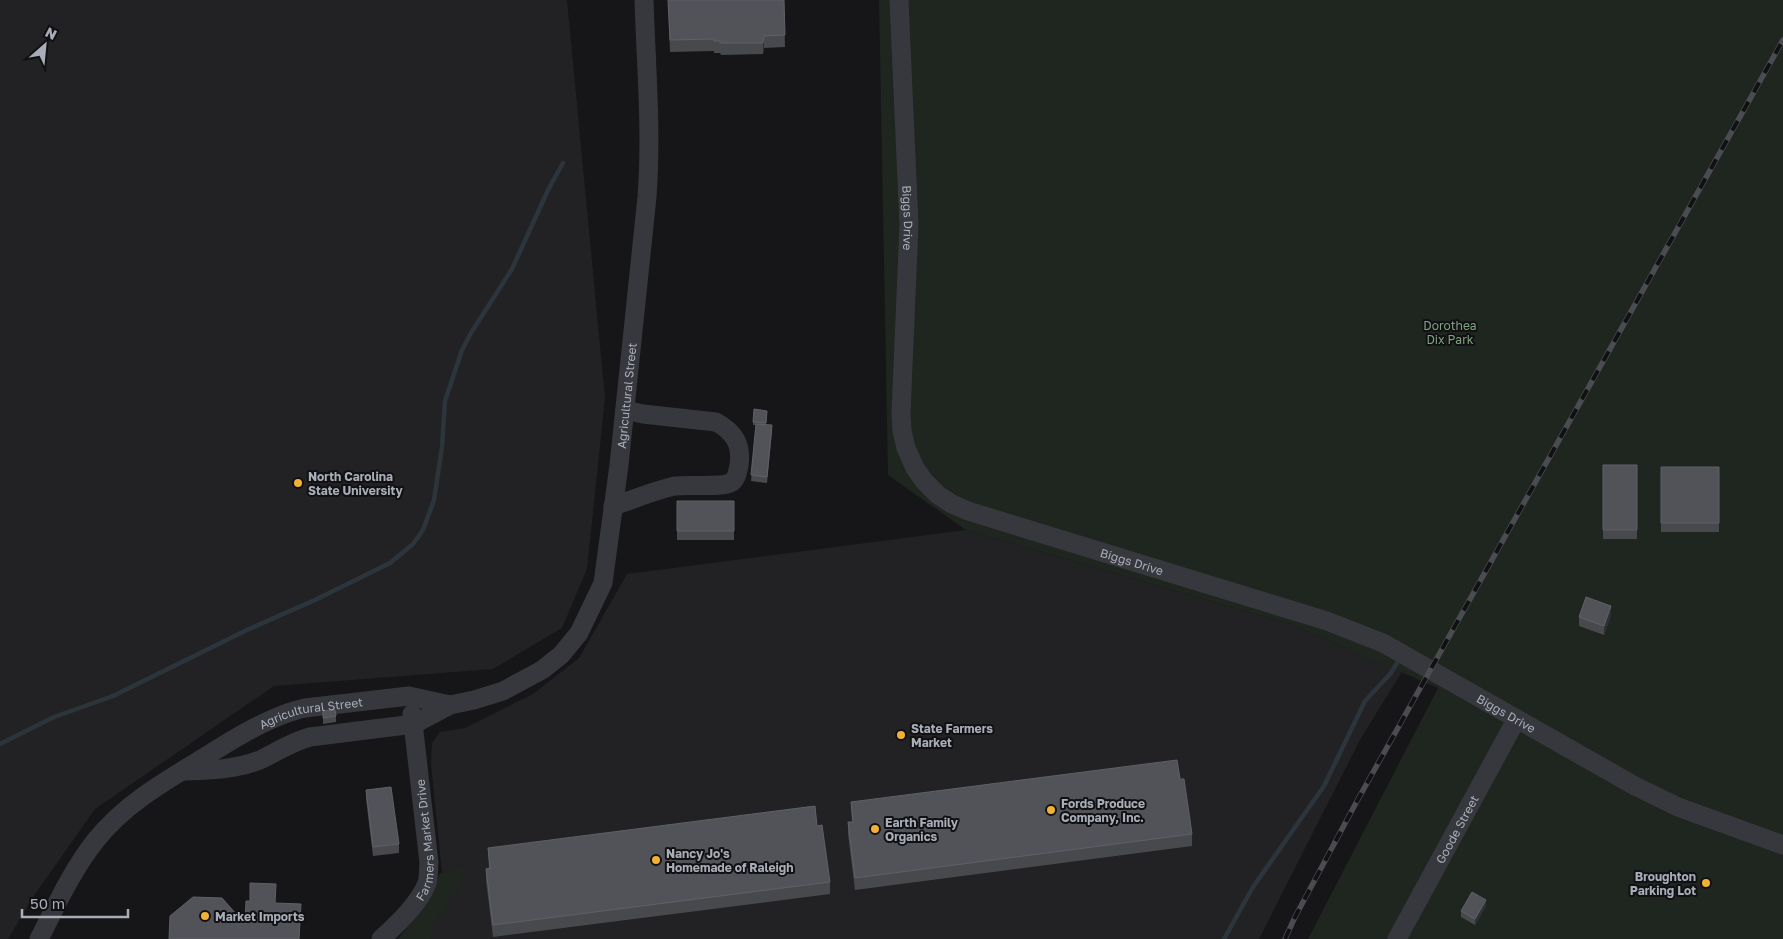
<svg xmlns="http://www.w3.org/2000/svg" width="1783" height="939" font-family="'Golos Text',sans-serif">
  <style>
    .built { fill: #222225 }
    .green { fill: #1e261f }
    .lines { fill: none; stroke-linecap: round; stroke-linejoin: round }
    .stream { stroke: #2c353c; stroke-width: 4.5 }
    .minor { stroke: #37383d; stroke-width: 19 }
    .rail-casing { stroke: #4a4c52; stroke-width: 5.5 }
    .rail { stroke: #111113; stroke-width: 4; stroke-dasharray: 11; stroke-linecap: butt }
    .wall { fill: #47494d }
    .shaded-wall { fill: #2f3033 }
    .building { fill: #525359; stroke: #5f6168 }
    .poi-dot { fill: #f2b134; stroke: #111113; stroke-width: 2 }
    .labels { text-anchor: middle; dominant-baseline: central; stroke-width: 4; stroke-linejoin: round; paint-order: stroke }
    .street-label { font-size: 12px; fill: #a8adb8; stroke: #111113 }
    .park-label { font-size: 12px; fill: #7fa381; stroke: #111113 }
    .poi-label { font-size: 12px; font-weight: bold; fill: #a8adb8; stroke: #111113; text-anchor: start }
  </style>
  <rect width="100%" height="100%" fill="#161618"/>
  <path class="built" d="M 0,0 L 567,0 L 605,398 L 587,569 L 562,628 L 493,669 L 274,686 L 95,809 L 33,897 L 8,939 L 0,939 Z
    M 966,530 L 1290,624 L 1402,672 L 1361,738 L 1259,939 L 398,939 L 416,915 L 442,873 L 431,764 L 432,743 L 440,732 L 465,728 L 533,694 L 579,658 L 627,574 Z"/>
  <path class="green" d="M 879,0 L 1783,0 L 1783,939 L 1308,939 L 1438,688 L 1290,624 L 966,530 L 888,475 Z
    M 464,867 L 455,894 L 433,925 L 431,939 L 398,939 L 423,912 L 440,873 Z"/>
  <g class="lines">
    <path class="stream" d="M 0,744 L 54,717 L 113,696 L 249,629 L 315,600 L 390,563 L 413,544 L 423,530 L 434,500 L 442,447 L 445,401 L 462,350 L 471,333 L 512,269 L 549,188 L 563,163
      M 1224,939 L 1253,887 L 1324,786 L 1365,701 L 1391,673 L 1400,658"/>
    <g class="minor">
      <path id="s1" d="M 899,0 L 909,225 L 901,413 L 902,431 L 906,448 L 915,468 L 924,481 L 938,495 L 952,504 L 968,511 L 1327,621 L 1383,643 L 1635,786 L 1678,807 L 1783,845"/>
      <path d="M 613,506 C 633,500 655,490 675,486 C 689,484 723,488 732,482 C 737,478 738,471 739,465 C 742,444 734,432 716,422 L 643,414 L 625,410"/>
      <path id="s2" d="M 182,771 C 208,770 235,770 260,760 C 277,752 291,742 310,737 L 414,724 L 450,705 L 474,700 L 503,691 L 542,670 L 561,655 L 579,633 L 603,583 L 619,465 L 647,197 C 652,131 646,65 644,0"/>
      <path id="s3" d="M 39,939 C 56,906 72,870 96,840 C 124,805 162,783 200,760 C 230,741 271,715 305,708 L 409,696 L 450,705"/>
      <path id="s4" d="M 381,939 C 396,925 420,903 427,883 C 429,877 428,869 429,863 L 412,714"/>
      <path id="s5" d="M 1397,939 L 1516,720"/>
    </g>
    <defs>
      <path id="rail" d="M 1285,939 L 1295,917 L 1357,801 L 1783,40"/>
    </defs>
    <use href="#rail" class="rail-casing"/>
    <use href="#rail" class="rail"/>
  </g>
  <path class="wall" d="M 668,0 L 784,0 L 785,47 L 764,48 L 763,54 L 721,55 L 720,53 L 714,53 L 714,51 L 670,52 Z
    M 767,411 L 766,425 L 772,431 L 767,483 L 751,481 L 756,425 L 753,425 L 753,422 Z
    M 1603,465 L 1637,465 L 1637,539 L 1603,539 Z
    M 1661,467 L 1719,467 L 1719,532 L 1661,532 Z
    M 677,501 L 734,501 L 734,540 L 677,540 Z
    M 1611,615 L 1604,635 L 1579,626 L 1579,617 Z
    M 323,711 L 336,716 L 336,722 L 323,724 Z
    M 1180,779 L 1192,834 L 1192,846 L 855,890 L 848,834 L 848,822 L 852,822 L 851,802 Z
    M 366,790 L 399,844 L 399,853 L 373,856 L 366,799 Z
    M 817,826 L 830,882 L 830,894 L 493,937 L 486,880 L 486,869 L 489,868 L 488,848 Z
    M 1486,906 L 1475,925 L 1461,917 L 1461,911 Z"/>
  <path class="shaded-wall" d="M 764,36 L 764,48 L 763,54 L 763,43 Z
    M 772,425 L 772,431 L 767,483 L 767,477 Z
    M 1611,606 L 1611,615 L 1604,635 L 1604,626 Z
    M 1486,900 L 1486,906 L 1475,925 L 1475,919 Z"/>
  <path class="building" d="M 668,0 L 784,0 L 785,35 L 764,36 L 763,43 L 721,43 L 720,41 L 714,41 L 714,39 L 670,40 Z
    M 754,409 L 767,411 L 766,423 L 753,422 Z
    M 756,424 L 772,425 L 767,477 L 751,475 Z
    M 1603,465 L 1637,465 L 1637,530 L 1603,530 Z
    M 1661,467 L 1719,467 L 1719,523 L 1661,523 Z
    M 677,501 L 734,501 L 734,531 L 677,531 Z
    M 1586,597 L 1611,606 L 1604,626 L 1579,617 Z
    M 335,710 L 336,716 L 323,718 L 323,711 Z
    M 1177,760 L 1180,779 L 1184,779 L 1192,834 L 855,878 L 848,822 L 853,822 L 851,802 Z
    M 391,787 L 399,844 L 373,847 L 366,790 Z
    M 815,806 L 817,826 L 822,825 L 830,882 L 493,925 L 486,869 L 490,868 L 488,848 Z
    M 250,883 L 276,884 L 275,903 L 301,904 L 299,939 L 169,939 L 170,916 L 193,897 L 222,898 L 245,924 L 246,901 L 250,901 Z
    M 1472,892 L 1486,900 L 1475,919 L 1461,911 Z"/>
  <g class="poi-dot">
    <circle cx="298" cy="483" r="5"/>
    <circle cx="901" cy="735" r="5"/>
    <circle cx="1051" cy="810" r="5"/>
    <circle cx="875" cy="829" r="5"/>
    <circle cx="656" cy="860" r="5"/>
    <circle cx="1706" cy="883" r="5"/>
    <circle cx="205" cy="916" r="5"/>
  </g>
  <g class="labels">
    <g class="street-label">
      <text stroke="none"><textPath href="#s1" startOffset="218">Biggs Drive</textPath></text>
      <text stroke="none"><textPath href="#s2" startOffset="676">Agricultural Street</textPath></text>
      <text stroke="none"><textPath href="#s1" startOffset="712">Biggs Drive</textPath></text>
      <text stroke="none"><textPath href="#s1" startOffset="1118">Biggs Drive</textPath></text>
      <text stroke="none"><textPath href="#s3" startOffset="369">Agricultural Street</textPath></text>
      <text stroke="none"><textPath href="#s5" startOffset="125">Goode Street</textPath></text>
      <text stroke="none"><textPath href="#s4" startOffset="116">Farmers Market Drive</textPath></text>
    </g>
    <g class="park-label">
      <text x="1450" y="325">Dorothea<tspan x="1450" dy="14">Dix Park</tspan></text>
    </g>
    <g class="poi-label">
      <text x="308" y="476">North Carolina<tspan x="308" dy="14">State University</tspan></text>
      <text x="911" y="728">State Farmers<tspan x="911" dy="14">Market</tspan></text>
      <text x="1061" y="803">Fords Produce<tspan x="1061" dy="14">Company, Inc.</tspan></text>
      <text x="885" y="822">Earth Family<tspan x="885" dy="14">Organics</tspan></text>
      <text x="666" y="853">Nancy Jo's<tspan x="666" dy="14">Homemade of Raleigh</tspan></text>
      <text x="1696" y="876" text-anchor="end">Broughton<tspan x="1696" dy="14">Parking Lot</tspan></text>
      <text x="215" y="916">Market Imports</text>
    </g>
  </g>
  <g transform="translate(45 45) rotate(27)" stroke="#111113" stroke-width="4" paint-order="stroke">
  <path d="M0-4L9 19L0 12L-9 19Z" fill="#a8adb8"/>
  <text y="-8" font-size="14" font-weight="bold" text-anchor="middle" fill="#a8adb8">N</text>
  </g>
  <path d="M22 909v8h106v-8" fill="none" stroke="#a8adb8" stroke-width="2.5"/>
  <text x="30" y="909" font-size="15" fill="#a8adb8" stroke="#111113" stroke-width="4" paint-order="stroke">50 m</text>
</svg>
